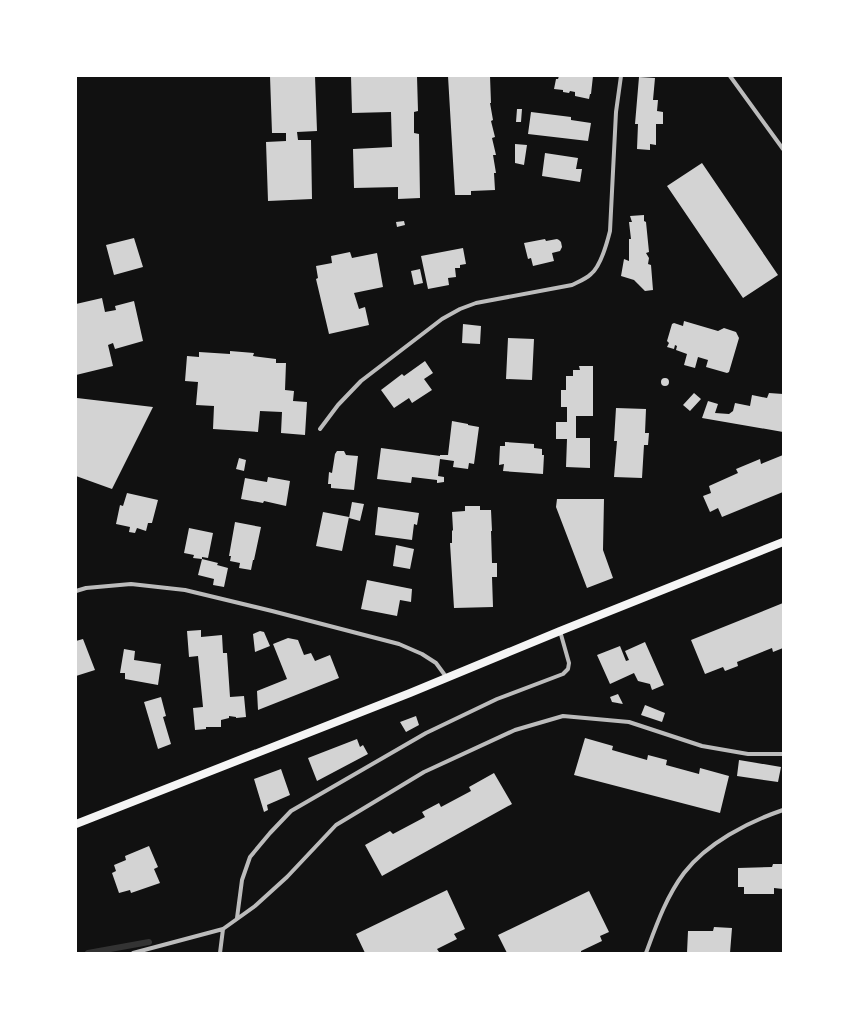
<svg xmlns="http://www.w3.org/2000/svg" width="859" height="1029" font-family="'Open Sans',sans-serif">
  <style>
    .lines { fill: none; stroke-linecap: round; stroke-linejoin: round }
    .stream { stroke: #333; stroke-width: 6 }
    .building { fill: #d3d3d3 }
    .minor { stroke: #bcbcbc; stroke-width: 4 }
    .secondary { stroke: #f5f5f5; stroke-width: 8 }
  </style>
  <rect width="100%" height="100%" fill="#111"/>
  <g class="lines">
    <path class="stream" d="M 88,953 L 149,942"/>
  </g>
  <path class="building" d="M 270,76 L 315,76 L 317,131 L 297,132 L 298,140 L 311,140 L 312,199 L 268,201 L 266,142 L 286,141 L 286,133 L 272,133 Z
    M 351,76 L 417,76 L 418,111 L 414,112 L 414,133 L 419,134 L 420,198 L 398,199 L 398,187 L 354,188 L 353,149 L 392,147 L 391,112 L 352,113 Z
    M 448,76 L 490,76 L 491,103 L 490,103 L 493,120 L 491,121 L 495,137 L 492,138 L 496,155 L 493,155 L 496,173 L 494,173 L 495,190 L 471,191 L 471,195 L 455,195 Z
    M 559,76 L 593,76 L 591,94 L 590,94 L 589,99 L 575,96 L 575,92 L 570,91 L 569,93 L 563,92 L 563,90 L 554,89 L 556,79 L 558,79 Z
    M 639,77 L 655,78 L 653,100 L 658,100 L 657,111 L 663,112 L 663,124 L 656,124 L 656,145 L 650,144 L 650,150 L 637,149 L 638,124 L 635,124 Z
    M 517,109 L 522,109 L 521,122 L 516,122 Z
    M 531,112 L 571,117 L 571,120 L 591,123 L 588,141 L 528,134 Z
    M 515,144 L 527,145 L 524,165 L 515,163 Z
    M 545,153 L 578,158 L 576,169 L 582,169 L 580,182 L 542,176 Z
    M 702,163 L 778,275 L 743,298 L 667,186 Z
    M 644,215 L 644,221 L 646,222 L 649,252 L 646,253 L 649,258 L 648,264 L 651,265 L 653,290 L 645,291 L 634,280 L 621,276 L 624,259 L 629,261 L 629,239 L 631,239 L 629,222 L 632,222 L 630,216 Z
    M 404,221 L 405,225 L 397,227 L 396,222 Z
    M 134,238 L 143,267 L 114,275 L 106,245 Z
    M 545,239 L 546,241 L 557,239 L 559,240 L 561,242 L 562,247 L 560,251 L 552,253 L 554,261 L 533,266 L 531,258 L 528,259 L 524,243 Z
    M 463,248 L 466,264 L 460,265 L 460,268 L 455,268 L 456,277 L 448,278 L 449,285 L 428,289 L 421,256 Z
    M 350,252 L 352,258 L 377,253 L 383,287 L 354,293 L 359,309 L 365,307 L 369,325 L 329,334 L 316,279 L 318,278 L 316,266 L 332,263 L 331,256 Z
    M 420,269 L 423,283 L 414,285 L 411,271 Z
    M 102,298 L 105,312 L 116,310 L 115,306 L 134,301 L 143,341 L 115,349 L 113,343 L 108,345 L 113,366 L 76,375 L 76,304 Z
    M 684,321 L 718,331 L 724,328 L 736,332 L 739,338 L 729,372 L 727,373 L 706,367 L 708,360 L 698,357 L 695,368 L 684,365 L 687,354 L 676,350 L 677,346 L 675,345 L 674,349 L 667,347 L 669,343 L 667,341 L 672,324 L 674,323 L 683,326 Z
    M 463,324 L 481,326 L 480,344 L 462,343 Z
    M 508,338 L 534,339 L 532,380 L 506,379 Z
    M 230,351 L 254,353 L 253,356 L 276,359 L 276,363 L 286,363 L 285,390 L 294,391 L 293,401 L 307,402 L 305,435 L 281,433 L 282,412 L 260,411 L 258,432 L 213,429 L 214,406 L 196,405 L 198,382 L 185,381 L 187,356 L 199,357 L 199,352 L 230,354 Z
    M 425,361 L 433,373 L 424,379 L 432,390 L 412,403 L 409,398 L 394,408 L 381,390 L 402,374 L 404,376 Z
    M 579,366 L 593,366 L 593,416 L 576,416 L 576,438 L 590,438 L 590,468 L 566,467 L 567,439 L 556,439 L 556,422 L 567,422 L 567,407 L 561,407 L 561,390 L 566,390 L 566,376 L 573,376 L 573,370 L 580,370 Z
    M661 382a4 4 0 1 1 8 0a4 4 0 1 1-8 0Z
    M 694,393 L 701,399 L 690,411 L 683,405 Z
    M 769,393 L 783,394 L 783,432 L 702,418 L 708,401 L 718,404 L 715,413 L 729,414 L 733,411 L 735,403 L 750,406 L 752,395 L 767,398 Z
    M 77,398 L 153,407 L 112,489 L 76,476 L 76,402 Z
    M 616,408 L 646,409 L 645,433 L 649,433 L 648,445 L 644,445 L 642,478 L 614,477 L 617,441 L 614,441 Z
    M 452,421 L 468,424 L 468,425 L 479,427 L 474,464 L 469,463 L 468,469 L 453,467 L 454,461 L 440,459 L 438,476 L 444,477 L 444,482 L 437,483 L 437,480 L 412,477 L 411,483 L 377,479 L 381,448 L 440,456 L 440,455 L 448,455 Z
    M 505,442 L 534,444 L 534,448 L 542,449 L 542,455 L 544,455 L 543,474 L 503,471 L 504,464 L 499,465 L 500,446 L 505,446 Z
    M 337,451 L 344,451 L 346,455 L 358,456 L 354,490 L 331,488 L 331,484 L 328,484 L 329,472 L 332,473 L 335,454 Z
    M 783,455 L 783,492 L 722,517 L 718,508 L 710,512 L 703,496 L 711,493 L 709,486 L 738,473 L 736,469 L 760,459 L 761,464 Z
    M 239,458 L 246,460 L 244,471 L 236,469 Z
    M 268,477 L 290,481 L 286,506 L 264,501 L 263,503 L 241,499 L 245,478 L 267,482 Z
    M 127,493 L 158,500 L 152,523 L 148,523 L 146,531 L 137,528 L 135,533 L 129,532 L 130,527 L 116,524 L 120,505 L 123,506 Z
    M 557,499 L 604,499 L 603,550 L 613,578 L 587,588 L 556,507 Z
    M 352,502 L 364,504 L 360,521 L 349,518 Z
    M 465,506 L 480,506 L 480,510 L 491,510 L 492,531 L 491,531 L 492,563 L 497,563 L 497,577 L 492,577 L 493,607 L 454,608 L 450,543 L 452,543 L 452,531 L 453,530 L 452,512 L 465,511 Z
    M 378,507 L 419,513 L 417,525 L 414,524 L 412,540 L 375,535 Z
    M 323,512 L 349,517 L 342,551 L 316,546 Z
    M 235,522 L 261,527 L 254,560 L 253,560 L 251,570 L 239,568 L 240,563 L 230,561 L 231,556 L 229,556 Z
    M 189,528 L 213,533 L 208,558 L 202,557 L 202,559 L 193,558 L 194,555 L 184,553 Z
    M 396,545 L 414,549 L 410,569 L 393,566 Z
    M 202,559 L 218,563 L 217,565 L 228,568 L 224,587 L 213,585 L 214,579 L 198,575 Z
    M 367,580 L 412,589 L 411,602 L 400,600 L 397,616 L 361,609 Z
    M 783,603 L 783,648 L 773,652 L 772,648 L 737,662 L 738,666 L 725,671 L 723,667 L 705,674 L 691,640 Z
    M 201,630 L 201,637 L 222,635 L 223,653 L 227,653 L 230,697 L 244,696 L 246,717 L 236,718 L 236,717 L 229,716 L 229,718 L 221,720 L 221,727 L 206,727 L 206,729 L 195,730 L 193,708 L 203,707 L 198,656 L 189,657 L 187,631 Z
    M 260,631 L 264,632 L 270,646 L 255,652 L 253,634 Z
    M 288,638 L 298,640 L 304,655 L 311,653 L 315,661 L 330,655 L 339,678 L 258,710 L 257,691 L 287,679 L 273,644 Z
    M 83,639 L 95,670 L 76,676 L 76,641 Z
    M 645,642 L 664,685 L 652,690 L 650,684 L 638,681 L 634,673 L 610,684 L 597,655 L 620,646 L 626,661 L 629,660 L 625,651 Z
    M 124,649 L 135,651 L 134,660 L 161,664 L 158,685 L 125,679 L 125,673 L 120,673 Z
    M 618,694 L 623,704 L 612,702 L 610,697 Z
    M 161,697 L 166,716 L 163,717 L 171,744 L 158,749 L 144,702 Z
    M 645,705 L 665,713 L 662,722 L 641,715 Z
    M 416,716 L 419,725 L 406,732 L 400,722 Z
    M 585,738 L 613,746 L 612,750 L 647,760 L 648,755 L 667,760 L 666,765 L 699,774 L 700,768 L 729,776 L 720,813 L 574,775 Z
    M 357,739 L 360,747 L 363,745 L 368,754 L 317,781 L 308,758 Z
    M 739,760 L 781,767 L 778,782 L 737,776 Z
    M 281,769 L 290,795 L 267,805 L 268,810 L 264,812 L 254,779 Z
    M 494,773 L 512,804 L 382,876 L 365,845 L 390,831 L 393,834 L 425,817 L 422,812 L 439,803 L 441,807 L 471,791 L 469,787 Z
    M 149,846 L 158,867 L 154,869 L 160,883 L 131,893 L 130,890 L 119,893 L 112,873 L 116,871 L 114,865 L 126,860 L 125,856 Z
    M 773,864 L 783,864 L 783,889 L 774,888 L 774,894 L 744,894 L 744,887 L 738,887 L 738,868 L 772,867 Z
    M 447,890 L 465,929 L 454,934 L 457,939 L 437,949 L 439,952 L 437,953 L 365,953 L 356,934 Z
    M 589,891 L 609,932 L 600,936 L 602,941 L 581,951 L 581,953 L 507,953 L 498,935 Z
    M 714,927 L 732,928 L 730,953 L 687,953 L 688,931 L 713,931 Z"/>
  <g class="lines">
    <path class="minor" d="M 730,76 L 783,149
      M 320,429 L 338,405 L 361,381 L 442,319 L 460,309 L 476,303 L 572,285 C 578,282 586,279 591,274 C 601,266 607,243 610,231 L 616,112 L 621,76
      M 76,591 L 86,588 L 131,584 L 185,590 L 272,611 L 399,644 L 422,654 L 436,663 L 447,678
      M 237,918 L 242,880 L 250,857 L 270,833 L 291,811 L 426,733 L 497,699 L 563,674 L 568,669 L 569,663 L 560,631
      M 133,953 L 223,929 L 255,906 L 287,877 L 336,825 L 424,772 L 515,730 L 563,716 L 629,722 L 702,746 L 748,754 L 783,754
      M 220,953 L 223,929
      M 646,953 C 656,926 666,897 684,873 C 707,843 748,822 783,810"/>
    <path class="secondary" d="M 76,824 L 410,693 L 560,631 L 783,542"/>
  </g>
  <rect width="859" height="1029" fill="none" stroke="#ffffff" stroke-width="154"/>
</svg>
